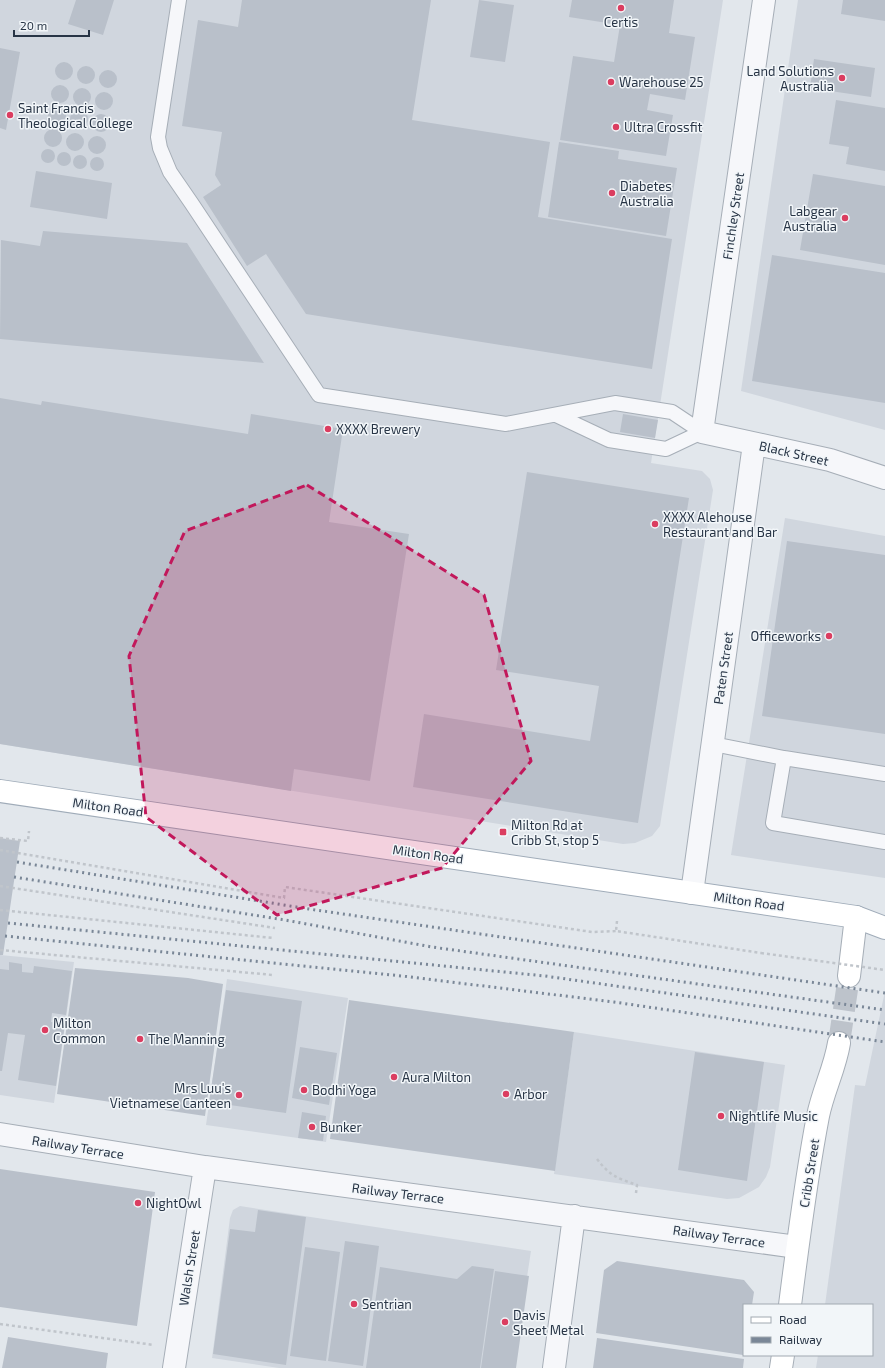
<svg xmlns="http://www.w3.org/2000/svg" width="885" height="1368" font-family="'Exo 2',sans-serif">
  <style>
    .built { fill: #d0d6de }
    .building { fill: #b9c0ca }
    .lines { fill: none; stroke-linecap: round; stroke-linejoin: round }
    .secondary-tunnel { stroke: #bdc3cb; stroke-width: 22; stroke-dasharray: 22 11; stroke-linecap: butt }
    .lane-casing { stroke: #a6aeb7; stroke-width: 16 }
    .street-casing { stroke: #a6aeb7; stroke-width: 24 }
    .secondary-casing { stroke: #a6aeb7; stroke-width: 24 }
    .primary-casing { stroke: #a0acb9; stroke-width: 24 }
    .path { stroke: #c0c5cb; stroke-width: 2.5; stroke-dasharray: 3 3; stroke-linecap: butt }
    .lane { stroke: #f6f7fa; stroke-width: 14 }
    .street { stroke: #f6f7fa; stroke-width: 22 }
    .secondary { stroke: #fff; stroke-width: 22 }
    .primary { stroke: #fff; stroke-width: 22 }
    .rail { stroke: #7a8797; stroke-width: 3; stroke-dasharray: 2 4; stroke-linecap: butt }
    .path-bridge { stroke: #c0c5cb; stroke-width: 2.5; stroke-dasharray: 3 3; stroke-linecap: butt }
    .marked { fill: #c2185b; fill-opacity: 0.2; stroke: #c2185b; stroke-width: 3; stroke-dasharray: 8 5; stroke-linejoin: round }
    .poi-dot { fill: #db3d60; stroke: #f2f6f9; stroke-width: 1.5 }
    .labels { text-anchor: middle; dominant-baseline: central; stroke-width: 3; stroke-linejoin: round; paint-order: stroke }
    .poi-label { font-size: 13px; fill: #283546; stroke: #f2f6f9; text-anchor: start }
    .street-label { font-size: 13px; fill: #283546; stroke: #f2f6f9 }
  </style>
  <rect width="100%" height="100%" fill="#e2e7ec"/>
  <path class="built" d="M 0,0 L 723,0 L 651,463 L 702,471 L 710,479 L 713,490 L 660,826 L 652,836 L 635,843 L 623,844 L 0,744 Z
    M 798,0 L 885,0 L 885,430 L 741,391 Z
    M 785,518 L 885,536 L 885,878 L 731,855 Z
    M 0,955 L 74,962 L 54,1103 L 0,1095 Z
    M 227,979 L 348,998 L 326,1142 L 206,1125 Z
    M 885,991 L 885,1368 L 816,1368 L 818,1355 L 872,1355 L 872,1305 L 825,1305 L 855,1085 L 865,1086 Z
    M 574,1032 L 785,1065 L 770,1167 L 766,1177 L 759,1187 L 739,1198 L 727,1199 L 554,1174 Z
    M 240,1206 L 531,1251 L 513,1368 L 279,1368 L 212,1358 L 230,1218 L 233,1210 Z"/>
  <path class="building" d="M 76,0 L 114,0 L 103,35 L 68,24 Z
    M 242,0 L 431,0 L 412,120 L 550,142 L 538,217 L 672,239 L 652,369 L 306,314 L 266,254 L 247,266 L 203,197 L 221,185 L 215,175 L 222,132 L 182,126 L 198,20 L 238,27 Z
    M 479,0 L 514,5 L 505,62 L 470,57 Z
    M 572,0 L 674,0 L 669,33 L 695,37 L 685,100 L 650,94 L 647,110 L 673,115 L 666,156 L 560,140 L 573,56 L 614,62 L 620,25 L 569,17 Z
    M 843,0 L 885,0 L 885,21 L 841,14 Z
    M 0,48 L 20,52 L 6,130 L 0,128 Z
    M 814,59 L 875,68 L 871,97 L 810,88 Z
    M55 71a9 9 0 1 1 18 0a9 9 0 1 1-18 0Z
    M77 75a9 9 0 1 1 18 0a9 9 0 1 1-18 0Z
    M99 79a9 9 0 1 1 18 0a9 9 0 1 1-18 0Z
    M51 94a9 9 0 1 1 18 0a9 9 0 1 1-18 0Z
    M73 97a9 9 0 1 1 18 0a9 9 0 1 1-18 0Z
    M95 101a9 9 0 1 1 18 0a9 9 0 1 1-18 0Z
    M 836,100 L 885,108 L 885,171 L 846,164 L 849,147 L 829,144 Z
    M48 116a9 9 0 1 1 18 0a9 9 0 1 1-18 0Z
    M70 119a9 9 0 1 1 18 0a9 9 0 1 1-18 0Z
    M92 123a9 9 0 1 1 18 0a9 9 0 1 1-18 0Z
    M44 138a9 9 0 1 1 18 0a9 9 0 1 1-18 0Z
    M66 142a9 9 0 1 1 18 0a9 9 0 1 1-18 0Z
    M88 145a9 9 0 1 1 18 0a9 9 0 1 1-18 0Z
    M 559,142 L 619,151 L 618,159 L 677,168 L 666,236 L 548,217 Z
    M41 156a7 7 0 1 1 14 0a7 7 0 1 1-14 0Z
    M57 159a7 7 0 1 1 14 0a7 7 0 1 1-14 0Z
    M73 162a7 7 0 1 1 14 0a7 7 0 1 1-14 0Z
    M90 164a7 7 0 1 1 14 0a7 7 0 1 1-14 0Z
    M 36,171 L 112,183 L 107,219 L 30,207 Z
    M 813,174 L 885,186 L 885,265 L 800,250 Z
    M 43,231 L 187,243 L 264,363 L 0,339 L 1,240 L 40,246 Z
    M 772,255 L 885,273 L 885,403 L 752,381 Z
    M 0,398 L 41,405 L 42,401 L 248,434 L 251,414 L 343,429 L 329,522 L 409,534 L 370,781 L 294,769 L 291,791 L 0,744 Z
    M 623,414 L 658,420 L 655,438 L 620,432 Z
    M 527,472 L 689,498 L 638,823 L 413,787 L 424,714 L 590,741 L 599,686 L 496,670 Z
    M 787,541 L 885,555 L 885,734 L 762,716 Z
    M 0,838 L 20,841 L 3,955 L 0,955 Z
    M 9,962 L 22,964 L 22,972 L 33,973 L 34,966 L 72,971 L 66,1015 L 52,1013 L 51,1022 L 65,1024 L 56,1086 L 18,1080 L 25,1035 L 8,1033 L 2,1071 L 0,1071 L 0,969 L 9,970 Z
    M 75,968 L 188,978 L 223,984 L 205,1116 L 57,1094 Z
    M 226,990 L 302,1001 L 286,1113 L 209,1102 Z
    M 349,1000 L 574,1032 L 555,1171 L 330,1139 Z
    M 300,1047 L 337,1053 L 329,1105 L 292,1098 Z
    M 695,1052 L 764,1062 L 747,1181 L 678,1170 Z
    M 302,1112 L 326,1116 L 323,1141 L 298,1138 Z
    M 0,1169 L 155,1192 L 137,1326 L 0,1307 Z
    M 258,1210 L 306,1217 L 286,1365 L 213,1354 L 230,1229 L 255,1232 Z
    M 345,1241 L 379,1246 L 363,1366 L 328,1361 Z
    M 305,1247 L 340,1252 L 326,1361 L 290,1356 Z
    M 617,1261 L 744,1280 L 754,1292 L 752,1305 L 744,1305 L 743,1355 L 596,1333 L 604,1270 Z
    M 472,1266 L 494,1269 L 480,1368 L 366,1368 L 380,1267 L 457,1279 Z
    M 495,1271 L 529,1276 L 516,1368 L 481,1368 Z
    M 8,1337 L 108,1353 L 106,1368 L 2,1368 Z
    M 597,1338 L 744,1359 L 743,1368 L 593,1368 Z"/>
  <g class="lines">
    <path class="secondary-tunnel" d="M 839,1043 L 849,976"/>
    <defs>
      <path id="lane" d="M 179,0 L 158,137 L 160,148 L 170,172 L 192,204 L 319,395 L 506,424 L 615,403 L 672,412 L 702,432
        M 556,415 L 609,440 L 666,449 L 702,432
        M 713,744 L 784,758 L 885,774
        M 784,758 L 773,823 L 885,842"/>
      <path id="street" d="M 764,0 L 702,432 L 830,460 L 885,478
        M 692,893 L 754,444
        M 0,1134 L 205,1167 L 797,1247
        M 174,1368 L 205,1167
        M 554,1368 L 574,1216"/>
      <path id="secondary" d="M 849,976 L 856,917
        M 790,1305 C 798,1242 806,1178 818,1116 C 823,1091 835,1068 839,1043
        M 781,1368 L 783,1355"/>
      <path id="primary" d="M 0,791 L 856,917 L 885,928"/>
    </defs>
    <use href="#lane" class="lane-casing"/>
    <use href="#street" class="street-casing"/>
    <use href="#secondary" class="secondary-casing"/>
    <use href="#primary" class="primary-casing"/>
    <path class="path" d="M 0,838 L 28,841 L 29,831
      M 0,850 L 284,898 L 285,887 L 592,932 L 616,931
      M 0,886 L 275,928
      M 0,910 L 273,938
      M 617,921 L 616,931 L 761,953
      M 0,950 L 273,975
      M 597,1159 C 610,1176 617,1178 637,1185 L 636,1193
      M 0,1324 L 154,1345"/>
    <use href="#lane" class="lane"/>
    <use href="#street" class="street"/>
    <use href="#secondary" class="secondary"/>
    <use href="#primary" class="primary"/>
    <path class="rail" d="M 17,862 L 309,909 L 885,993
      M 14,877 L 285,920 L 432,947 L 885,1010
      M 8,923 L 545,976 L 885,1024
      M 5,936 L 402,976 L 614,1002 L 885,1042"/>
    <path class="path-bridge" d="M 761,953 L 885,970"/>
  </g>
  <path class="marked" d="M 307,485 L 484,595 L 531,761 L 442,868 L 277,915 L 146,817 L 129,656 L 185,531 Z"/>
  <g class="poi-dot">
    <circle cx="621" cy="8" r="4"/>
    <circle cx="842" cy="78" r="4"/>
    <circle cx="611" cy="82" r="4"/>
    <circle cx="10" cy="115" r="4"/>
    <circle cx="616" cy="127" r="4"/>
    <circle cx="612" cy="193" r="4"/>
    <circle cx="845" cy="218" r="4"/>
    <circle cx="328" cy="429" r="4"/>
    <circle cx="655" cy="524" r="4"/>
    <circle cx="829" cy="636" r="4"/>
    <rect x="499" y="828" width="8" height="8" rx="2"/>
    <circle cx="45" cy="1030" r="4"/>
    <circle cx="140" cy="1039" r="4"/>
    <circle cx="394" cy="1077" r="4"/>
    <circle cx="304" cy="1090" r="4"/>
    <circle cx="506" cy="1094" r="4"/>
    <circle cx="239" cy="1095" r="4"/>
    <circle cx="721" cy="1116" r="4"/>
    <circle cx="312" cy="1127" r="4"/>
    <circle cx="138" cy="1203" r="4"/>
    <circle cx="354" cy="1304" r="4"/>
    <circle cx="505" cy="1322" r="4"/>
  </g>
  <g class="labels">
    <g class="poi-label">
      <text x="621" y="22" text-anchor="middle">Certis</text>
      <text x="834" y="71" text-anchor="end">Land Solutions<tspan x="834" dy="15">Australia</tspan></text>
      <text x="619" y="82">Warehouse 25</text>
      <text x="18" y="108">Saint Francis<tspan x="18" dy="15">Theological College</tspan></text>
      <text x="624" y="127">Ultra Crossfit</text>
      <text x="620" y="186">Diabetes<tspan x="620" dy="15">Australia</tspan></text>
      <text x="837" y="211" text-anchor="end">Labgear<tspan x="837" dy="15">Australia</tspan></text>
      <text x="336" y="429">XXXX Brewery</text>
      <text x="663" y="517">XXXX Alehouse<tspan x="663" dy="15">Restaurant and Bar</tspan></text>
      <text x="821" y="636" text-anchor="end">Officeworks</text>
      <text x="511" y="825">Milton Rd at<tspan x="511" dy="15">Cribb St, stop 5</tspan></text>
      <text x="53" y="1023">Milton<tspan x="53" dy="15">Common</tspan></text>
      <text x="148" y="1039">The Manning</text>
      <text x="402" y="1077">Aura Milton</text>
      <text x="231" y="1088" text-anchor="end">Mrs Luu's<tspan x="231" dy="15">Vietnamese Canteen</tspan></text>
      <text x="312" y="1090">Bodhi Yoga</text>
      <text x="514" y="1094">Arbor</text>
      <text x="729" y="1116">Nightlife Music</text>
      <text x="320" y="1127">Bunker</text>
      <text x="146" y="1203">NightOwl</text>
      <text x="362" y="1304">Sentrian</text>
      <text x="513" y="1315">Davis<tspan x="513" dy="15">Sheet Metal</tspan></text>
    </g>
    <g class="street-label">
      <text transform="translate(733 216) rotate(-82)">Finchley Street</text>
      <text transform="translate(794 453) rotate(13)">Black Street</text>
      <text transform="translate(723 668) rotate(-82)">Paten Street</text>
      <text transform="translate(108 807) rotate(8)">Milton Road</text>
      <text transform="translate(428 854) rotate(8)">Milton Road</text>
      <text transform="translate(749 901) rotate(8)">Milton Road</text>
      <text transform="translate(78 1147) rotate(9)">Railway Terrace</text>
      <text transform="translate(809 1173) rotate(-81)">Cribb Street</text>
      <text transform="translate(398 1193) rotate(7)">Railway Terrace</text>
      <text transform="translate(719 1236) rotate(8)">Railway Terrace</text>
      <text transform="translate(189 1268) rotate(-81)">Walsh Street</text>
    </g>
  </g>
  <rect x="743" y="1304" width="130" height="52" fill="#f2f6f9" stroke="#a1a9b1"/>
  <rect x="751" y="1317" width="20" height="6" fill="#ffffff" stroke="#a1a9b1"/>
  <text x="779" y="1324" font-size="12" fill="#283546">Road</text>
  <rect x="751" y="1337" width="20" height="6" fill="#7a8797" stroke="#a1a9b1"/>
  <text x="779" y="1344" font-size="12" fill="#283546">Railway</text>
  <path d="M14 30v6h75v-6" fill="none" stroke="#283546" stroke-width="2"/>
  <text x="20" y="30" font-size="12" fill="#283546" stroke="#f2f6f9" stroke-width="3" paint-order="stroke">20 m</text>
</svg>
